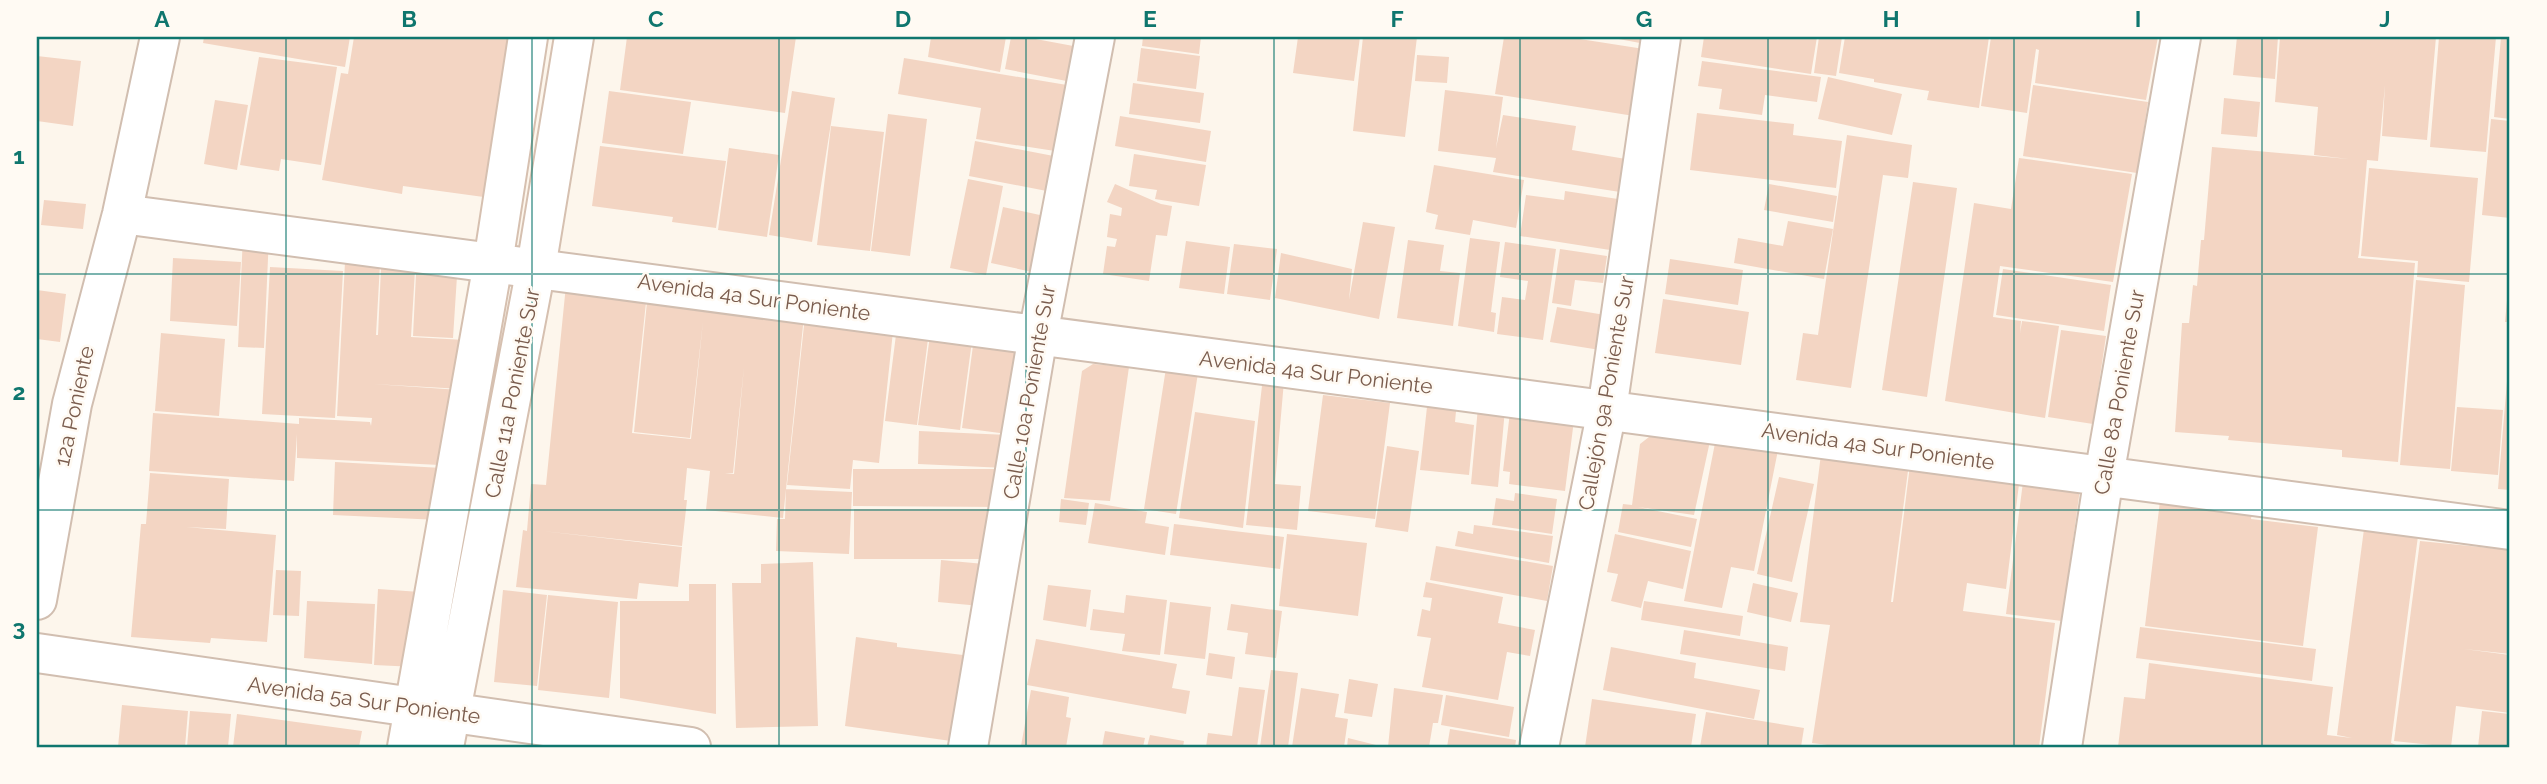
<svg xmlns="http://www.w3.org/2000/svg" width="2547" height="784" font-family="Raleway,sans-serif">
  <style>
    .building { fill: #f3d5c3; fill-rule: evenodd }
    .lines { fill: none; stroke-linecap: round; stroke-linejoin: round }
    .minor-casing { stroke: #d1beb0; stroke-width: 42 }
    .secondary-casing { stroke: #d6c0b0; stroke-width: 42 }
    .minor { stroke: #fff; stroke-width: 38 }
    .secondary { stroke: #fff; stroke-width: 38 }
    .grid { fill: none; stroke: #0f766e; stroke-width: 2; stroke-opacity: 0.55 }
    .labels { text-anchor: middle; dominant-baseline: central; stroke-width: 5; stroke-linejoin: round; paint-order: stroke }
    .street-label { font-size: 21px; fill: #7a5c4d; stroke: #fffaf3 }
    .neatline { fill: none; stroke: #0f766e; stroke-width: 2.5 }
    .grid-label { font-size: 23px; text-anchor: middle; font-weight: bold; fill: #0f766e }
  </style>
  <rect width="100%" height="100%" fill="#fdf6ec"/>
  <path class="building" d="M 204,37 L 350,37 L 345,67 L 203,43 Z
    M 354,37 L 525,37 L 491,198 L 403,186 L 402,194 L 322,180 L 341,73 L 348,74 Z
    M 627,37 L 796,37 L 785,113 L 620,90 Z
    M 931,37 L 1006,37 L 1000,72 L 928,57 Z
    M 1011,37 L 1025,37 L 1084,48 L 1077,83 L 1005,69 Z
    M 1143,37 L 1201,37 L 1199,54 L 1142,46 Z
    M 1298,37 L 1360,37 L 1354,81 L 1293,73 Z
    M 1363,37 L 1417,37 L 1405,137 L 1353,131 Z
    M 1504,37 L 1567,37 L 1644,49 L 1634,116 L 1495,94 Z
    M 1608,37 L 1641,37 L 1640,43 Z
    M 1704,37 L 1817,37 L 1811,74 L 1701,57 Z
    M 1819,37 L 1842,37 L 1836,76 L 1814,73 Z
    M 1845,37 L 1989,37 L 1979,108 L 1927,100 L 1929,91 L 1874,82 L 1874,79 L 1839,73 Z
    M 1991,37 L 2158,37 L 2146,100 L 2035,83 L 2039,50 L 2036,49 L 2027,113 L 1981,106 Z
    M 2237,37 L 2278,37 L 2275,79 L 2233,75 Z
    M 2280,37 L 2436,37 L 2427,140 L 2382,136 L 2385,85 L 2378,161 L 2367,160 L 2359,253 L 2358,258 L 2415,263 L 2398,462 L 2342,457 L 2342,450 L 2228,440 L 2229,436 L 2175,432 L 2182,323 L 2189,323 L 2193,285 L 2197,286 L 2201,240 L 2204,240 L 2212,147 L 2349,159 L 2314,155 L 2318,107 L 2275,102 Z
    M 2439,37 L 2496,37 L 2486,152 L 2430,147 Z
    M 2501,37 L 2510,37 L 2510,119 L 2494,117 Z
    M 1141,48 L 1200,56 L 1196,89 L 1137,81 Z
    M 1417,55 L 1449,57 L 1447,83 L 1415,81 Z
    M 37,56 L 81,61 L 73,126 L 37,121 Z
    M 259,57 L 337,67 L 321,165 L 281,159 L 279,171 L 240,165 Z
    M 904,58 L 1079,87 L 1068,153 L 976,139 L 981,108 L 898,94 Z
    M 1702,61 L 1821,77 L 1817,102 L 1765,95 L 1762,115 L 1719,109 L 1722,89 L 1698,86 Z
    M 1828,77 L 1902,94 L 1892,135 L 1818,119 Z
    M 1133,83 L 1204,93 L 1200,123 L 1129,114 Z
    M 2033,85 L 2148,102 L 2137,173 L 2023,156 Z
    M 1445,90 L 1503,97 L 1496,148 L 1503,115 L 1576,126 L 1572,150 L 1626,159 L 1620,192 L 1493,172 L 1496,158 L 1438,151 Z
    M 609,91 L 691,102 L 683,154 L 602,143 Z
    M 792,91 L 835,98 L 812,242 L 769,235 Z
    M 2224,98 L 2260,102 L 2257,137 L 2221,134 Z
    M 215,100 L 248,105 L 237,170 L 204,164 Z
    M 1697,113 L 1794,124 L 1793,135 L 1842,141 L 1836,188 L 1690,170 Z
    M 888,114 L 927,119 L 910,256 L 871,251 Z
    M 1120,116 L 1211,131 L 1206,162 L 1115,146 Z
    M 2491,119 L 2510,121 L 2510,218 L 2482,215 Z
    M 831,126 L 884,132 L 870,251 L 817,245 Z
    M 1847,135 L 1912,145 L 1908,178 L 1883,175 L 1851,388 L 1796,380 L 1803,333 L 1818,335 Z
    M 975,141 L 1064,158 L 1057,193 L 969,176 Z
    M 600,146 L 726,161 L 716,228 L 672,222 L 673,217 L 592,206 Z
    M 729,148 L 779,155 L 767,237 L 718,230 Z
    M 1134,154 L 1206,165 L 1199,206 L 1155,199 L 1157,190 L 1129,186 Z
    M 2019,158 L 2132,174 L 2113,282 L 2000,266 L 1993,317 L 2021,321 L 2020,333 L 2022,321 L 2059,326 L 2045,418 L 1945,401 L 1974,203 L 2011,209 Z
    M 1434,165 L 1524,180 L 1516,228 L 1473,220 L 1470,235 L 1435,229 L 1438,215 L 1426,212 Z
    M 2369,168 L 2478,178 L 2469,282 L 2417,277 L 2418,261 L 2361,256 Z
    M 968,179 L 1003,186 L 986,275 L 950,268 Z
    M 1913,182 L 1957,188 L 1927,397 L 1882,390 Z
    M 1115,184 L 1161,204 L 1172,206 L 1167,236 L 1156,235 L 1149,281 L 1103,274 L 1107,246 L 1115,247 L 1117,239 L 1107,237 L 1110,214 L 1121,216 L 1122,208 L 1107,202 Z
    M 1769,184 L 1837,196 L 1833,222 L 1764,210 Z
    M 1565,191 L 1618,199 L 1610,250 L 1520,236 L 1526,195 L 1564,200 Z
    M 44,200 L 86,204 L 83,229 L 41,225 Z
    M 1003,207 L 1049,217 L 1037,273 L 991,263 Z
    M 1788,221 L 1833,229 L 1824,279 L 1734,263 L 1738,238 L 1783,246 Z
    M 1363,222 L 1395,227 L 1379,319 L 1275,298 L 1281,253 L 1352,269 L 1349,300 Z
    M 243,235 L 269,236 L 264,348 L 238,347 Z
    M 1470,238 L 1500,242 L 1491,312 L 1496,313 L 1494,332 L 1458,326 Z
    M 1408,240 L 1444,245 L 1440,271 L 1460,273 L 1453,326 L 1397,318 Z
    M 1186,241 L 1230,247 L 1224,294 L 1179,288 Z
    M 1505,242 L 1556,249 L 1543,340 L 1497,334 L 1502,297 L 1525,300 L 1528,281 L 1500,277 Z
    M 1234,244 L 1277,249 L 1270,300 L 1227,294 Z
    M 1560,249 L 1607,256 L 1603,283 L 1575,280 L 1571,306 L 1552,303 Z
    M 173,258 L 241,262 L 237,326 L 170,321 Z
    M 1670,259 L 1743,270 L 1738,305 L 1665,294 Z
    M 345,262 L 380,264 L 376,335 L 378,335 L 381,268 L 415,270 L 411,337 L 465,340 L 462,389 L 373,384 L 460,390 L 458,430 L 442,429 L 440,465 L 297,458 L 297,434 L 294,481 L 149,471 L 153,413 L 299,424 L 299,418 L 370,422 L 371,426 L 372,418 L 337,416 Z
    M 270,267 L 343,271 L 335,418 L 262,414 Z
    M 2003,269 L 2111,285 L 2104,331 L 1996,315 Z
    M 416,274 L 457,276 L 453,338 L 413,336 Z
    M 2416,280 L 2465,285 L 2450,469 L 2400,465 Z
    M 566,285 L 647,293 L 632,433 L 691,439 L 703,321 L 690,438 L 634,432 L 648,292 L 804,316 L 783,518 L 706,510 L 710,471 L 687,468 L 684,500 L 687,500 L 682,546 L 542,531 L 682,547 L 678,587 L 639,583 L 637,599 L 516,587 L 523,530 L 527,531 L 531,484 L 546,485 ZM 744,367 L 734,474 L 725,473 L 733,473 Z
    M 2508,289 L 2510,289 L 2510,322 L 2505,322 Z
    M 37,290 L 66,294 L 60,342 L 37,339 Z
    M 1663,299 L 1749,312 L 1741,365 L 1655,353 Z
    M 1557,307 L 1605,315 L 1600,350 L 1550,342 Z
    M 805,316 L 894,322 L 879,463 L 853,460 L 850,489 L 787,485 Z
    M 897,327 L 929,331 L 917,425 L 885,421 Z
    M 2061,330 L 2106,336 L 2093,424 L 2048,417 Z
    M 161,333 L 225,339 L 219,416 L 155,411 Z
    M 930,335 L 972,341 L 960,430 L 918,425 Z
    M 974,338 L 1027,344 L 1015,435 L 962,428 Z
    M 1093,364 L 1129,367 L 1110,501 L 1064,498 L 1082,371 Z
    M 1166,368 L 1198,373 L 1176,514 L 1144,509 Z
    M 2508,369 L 2510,369 L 2510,490 L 2498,489 Z
    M 1263,377 L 1284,381 L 1275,484 L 1301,486 L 1297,530 L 1246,525 Z
    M 1323,395 L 1390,403 L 1375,519 L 1308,511 Z
    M 1428,398 L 1457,401 L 1455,422 L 1474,425 L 1469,475 L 1420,470 Z
    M 1478,407 L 1505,409 L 1498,487 L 1471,484 Z
    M 2457,407 L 2503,410 L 2498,475 L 2451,471 Z
    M 1195,412 L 1255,421 L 1243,528 L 1179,518 Z
    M 1510,412 L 1574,420 L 1565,491 L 1509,484 L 1510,472 L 1503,471 Z
    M 1658,430 L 1710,441 L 1694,515 L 1638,507 L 1697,519 L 1691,547 L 1618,532 L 1623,504 L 1632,505 L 1640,444 Z
    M 919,431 L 1008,435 L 1006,468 L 918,464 Z
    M 1717,433 L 1779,445 L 1754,571 L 1731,567 L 1722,608 L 1684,601 Z
    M 1387,446 L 1419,451 L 1408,532 L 1375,527 Z
    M 1821,454 L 1909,463 L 1891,602 L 1893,602 L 1910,465 L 1981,474 L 1980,480 L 2019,484 L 2006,589 L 1967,583 L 1963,611 L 2055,623 L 2039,747 L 1843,747 L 1812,743 L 1830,625 L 1800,622 Z
    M 335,462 L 442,468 L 439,520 L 333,515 Z
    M 853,469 L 1004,469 L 1003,507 L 853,506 Z
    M 150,473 L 229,479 L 226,529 L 186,527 L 276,535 L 267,642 L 211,638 L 210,643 L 131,637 L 141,524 L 146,524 Z
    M 1779,477 L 1814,484 L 1792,582 L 1757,574 Z
    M 2023,482 L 2080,489 L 2062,621 L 2006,614 Z
    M 786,489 L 852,492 L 849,554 L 776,551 L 777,519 L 785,519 Z
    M 1515,493 L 1557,499 L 1552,534 L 1492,525 L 1496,498 L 1514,501 Z
    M 1061,499 L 1089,503 L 1086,525 L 1059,522 Z
    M 2160,501 L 2252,512 L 2251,519 L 2318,527 L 2303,646 L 2145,626 Z
    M 1095,503 L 1147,512 L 1145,523 L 1169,527 L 1165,555 L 1088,543 Z
    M 854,509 L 999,509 L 998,559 L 854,559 Z
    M 1174,524 L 1284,537 L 1280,569 L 1170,555 Z
    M 1474,525 L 1553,536 L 1549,563 L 1455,546 L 1458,531 L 1473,534 Z
    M 2364,529 L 2418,536 L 2391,743 L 2401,747 L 2118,747 L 2124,697 L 2145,699 L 2149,663 L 2333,687 L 2327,735 L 2352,738 L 2337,735 Z
    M 1287,534 L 1367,543 L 1358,616 L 1279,606 Z
    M 1615,534 L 1691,551 L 1683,589 L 1648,581 L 1641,608 L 1611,601 L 1618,574 L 1607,572 Z
    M 2420,541 L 2510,550 L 2510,654 L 2464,649 L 2510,655 L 2510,713 L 2456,706 L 2451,747 L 2394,741 Z
    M 1436,546 L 1553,566 L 1547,601 L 1430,580 Z
    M 941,560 L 984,564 L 980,606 L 938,602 Z
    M 813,562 L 818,726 L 736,728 L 732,583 L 761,583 L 761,564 Z
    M 276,570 L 301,571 L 299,616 L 273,615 Z
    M 1426,582 L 1503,597 L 1498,623 L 1535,630 L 1530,656 L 1507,652 L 1498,700 L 1422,687 L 1431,638 L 1417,636 L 1422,609 L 1430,611 L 1432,598 L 1423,597 Z
    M 1753,583 L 1798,593 L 1791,622 L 1747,612 Z
    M 689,584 L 716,584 L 716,714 L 620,698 L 620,601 L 689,601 Z
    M 1048,585 L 1091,590 L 1086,627 L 1043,620 Z
    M 378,589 L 420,592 L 416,667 L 374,665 Z
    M 503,590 L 547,595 L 537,686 L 494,682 Z
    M 548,595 L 618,602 L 609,698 L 538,690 Z
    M 1126,595 L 1167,600 L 1160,655 L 1122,651 L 1125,634 L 1090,630 L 1093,609 L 1124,613 Z
    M 307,601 L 375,604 L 372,664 L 304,658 Z
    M 1644,601 L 1743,616 L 1740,636 L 1641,620 Z
    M 1170,602 L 1211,607 L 1205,659 L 1164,654 Z
    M 1231,604 L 1282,611 L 1276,658 L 1245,654 L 1248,633 L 1227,630 Z
    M 2140,627 L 2316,649 L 2312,681 L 2136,658 Z
    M 1684,630 L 1788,647 L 1785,671 L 1680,654 Z
    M 856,637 L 897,643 L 897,647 L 963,655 L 951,741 L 845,726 Z
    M 1036,639 L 1177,664 L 1172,688 L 1190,691 L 1186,714 L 1027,685 Z
    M 1611,647 L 1696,663 L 1694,678 L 1760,690 L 1754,719 L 1603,690 Z
    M 1209,653 L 1235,657 L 1232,679 L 1206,675 Z
    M 1271,670 L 1298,673 L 1288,747 L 1260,747 Z
    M 1349,679 L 1378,684 L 1372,717 L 1344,713 Z
    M 1239,687 L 1265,690 L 1257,747 L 1206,747 L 1208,733 L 1232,736 Z
    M 1301,688 L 1339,694 L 1335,717 L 1348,719 L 1344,747 L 1292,747 Z
    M 1394,688 L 1443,695 L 1438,723 L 1433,723 L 1429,747 L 1388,747 Z
    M 1031,690 L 1069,697 L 1066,717 L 1071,718 L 1066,747 L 1021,746 Z
    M 1446,695 L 1514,707 L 1509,737 L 1441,725 Z
    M 1592,699 L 1696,714 L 1691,747 L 1585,747 Z
    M 122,705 L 188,711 L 185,747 L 118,747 Z
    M 190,711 L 231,714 L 228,747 L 187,747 Z
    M 2482,711 L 2510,714 L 2510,747 L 2478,747 Z
    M 1706,712 L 1804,728 L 1801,747 L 1700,747 Z
    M 237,714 L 362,731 L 359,747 L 233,747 Z
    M 1450,729 L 1516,740 L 1515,747 L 1447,747 Z
    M 1105,731 L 1145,738 L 1143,747 L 1102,747 Z
    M 1150,735 L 1184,741 L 1183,747 L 1147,747 Z
    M 1348,738 L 1380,746 L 1379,747 L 1347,747 Z"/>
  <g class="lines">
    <defs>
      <path id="minor" d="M 122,214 L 2510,530
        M 37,600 L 72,404 L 122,214 L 160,37
        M 37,653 L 691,747
        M 968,747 L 1038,335 L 1095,37
        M 1539,747 L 1607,410 L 1661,37
        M 2062,747 L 2104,476 L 2181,37"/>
      <path id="secondary" d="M 407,747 L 493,263 L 528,37
        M 444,747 L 536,268 L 574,37"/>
    </defs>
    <use href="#minor" class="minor-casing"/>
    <use href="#secondary" class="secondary-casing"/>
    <use href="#minor" class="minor"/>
    <use href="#secondary" class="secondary"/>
  </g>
  <path class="grid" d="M 286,37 L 286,747M 532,37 L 532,747M 779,37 L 779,747M 1026,37 L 1026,747M 1274,37 L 1274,747M 1520,37 L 1520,747M 1768,37 L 1768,747M 2014,37 L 2014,747M 2262,37 L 2262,747M 37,274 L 2510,274M 37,510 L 2510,510"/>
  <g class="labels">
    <g class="street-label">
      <text transform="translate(754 297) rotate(8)">Avenida 4a Sur Poniente</text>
      <text transform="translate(1316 372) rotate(7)">Avenida 4a Sur Poniente</text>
      <text transform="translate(1029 392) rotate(-80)">Calle 10a Poniente Sur</text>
      <text transform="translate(2119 392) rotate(-80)">Calle 8a Poniente Sur</text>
      <text transform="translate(512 393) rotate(-79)">Calle 11a Poniente Sur</text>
      <text transform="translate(1606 393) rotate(-80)">Callejón 9a Poniente Sur</text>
      <text transform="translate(74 406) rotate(-78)">12a Poniente</text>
      <text transform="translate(1878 446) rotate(8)">Avenida 4a Sur Poniente</text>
      <text transform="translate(364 700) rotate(8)">Avenida 5a Sur Poniente</text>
    </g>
  </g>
  <rect width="2547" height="784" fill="none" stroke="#fffaf3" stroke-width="77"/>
  <rect x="38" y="38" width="2470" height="708" class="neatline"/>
  <g class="grid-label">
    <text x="162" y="27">A</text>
    <text x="409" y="27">B</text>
    <text x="656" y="27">C</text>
    <text x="903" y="27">D</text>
    <text x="1150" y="27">E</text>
    <text x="1397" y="27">F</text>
    <text x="1644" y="27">G</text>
    <text x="1891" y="27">H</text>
    <text x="2138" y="27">I</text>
    <text x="2385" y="27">J</text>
    <text x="19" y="164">1</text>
    <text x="19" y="400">2</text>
    <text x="19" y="636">3</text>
  </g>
</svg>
